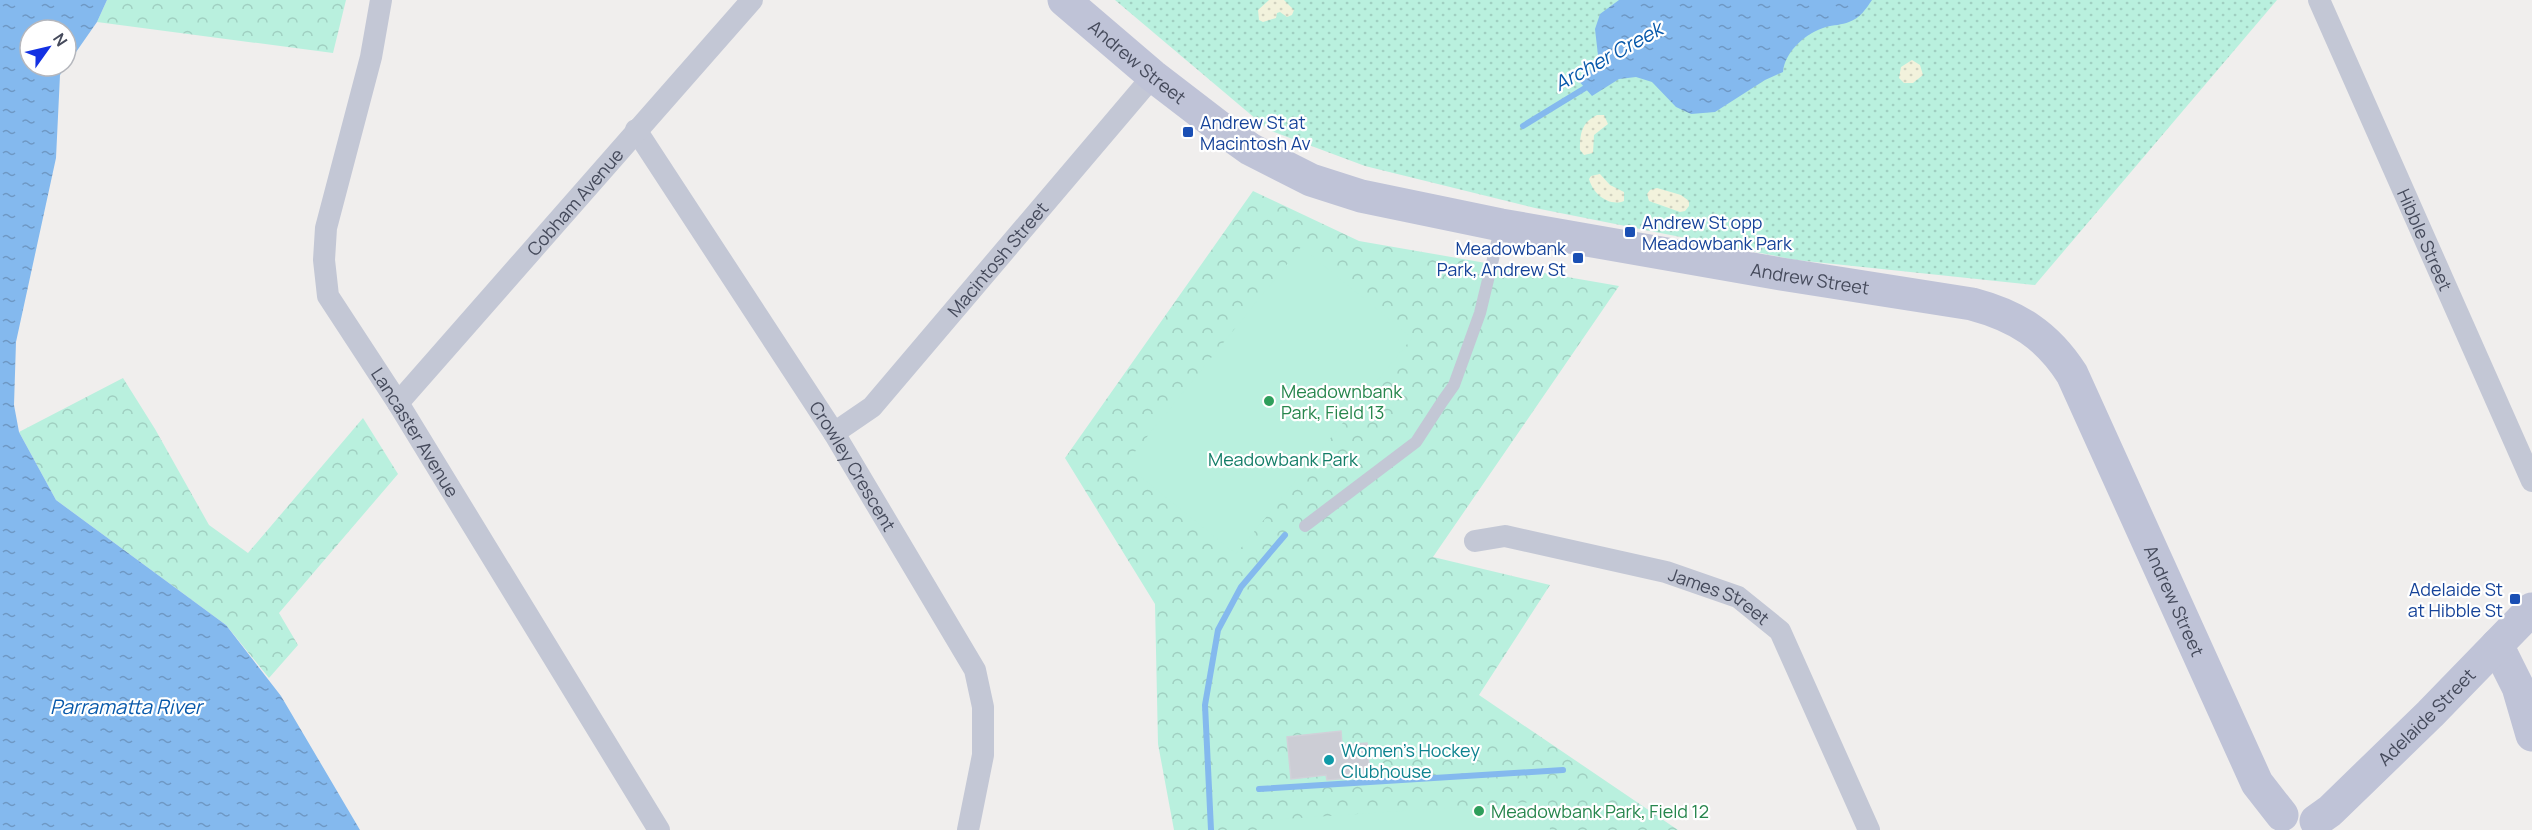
<svg xmlns="http://www.w3.org/2000/svg" width="2532" height="830" font-family="Manrope,sans-serif">
  <style>
    .grass { fill: url(#grass-dots) }
    .sand { fill: url(#sand-dots) }
    .park { fill: url(#park-crowns) }
    .pitch { fill: #b9f0de }
    .water { fill: url(#water-ripples); fill-rule: evenodd }
    .lines { fill: none; stroke-linecap: round; stroke-linejoin: round }
    .stream { stroke: #84b9ee; stroke-width: 6 }
    .building { fill: #cccdd5; stroke: #d1d1d9; stroke-width: 1.5 }
    .lane { stroke: #c3c7d5; stroke-width: 12 }
    .street { stroke: #c3c7d5; stroke-width: 22 }
    .secondary { stroke: #bfc3d7; stroke-width: 33 }
    .transit-dot { fill: #1a4fb4; stroke: #fff; stroke-width: 2 }
    .leisure-dot { fill: #2e9e5b; stroke: #fff; stroke-width: 2 }
    .culture-dot { fill: #0f9aa8; stroke: #fff; stroke-width: 2 }
    .labels { text-anchor: middle; dominant-baseline: central; stroke-width: 4.5; stroke-linejoin: round; paint-order: stroke }
    .street-label { font-size: 18px; fill: #454a5b; stroke: #fff }
    .transit-label { font-size: 18px; fill: #164399; stroke: #fff; text-anchor: start }
    .leisure-label { font-size: 18px; fill: #27864d; stroke: #fff; text-anchor: start }
    .park-label { font-size: 18px; fill: #147e68; stroke: #fff }
    .culture-label { font-size: 18px; fill: #0d838f; stroke: #fff; text-anchor: start }
    .water-label { font-size: 20px; font-style: italic; fill: #0859ab; stroke: #fff }
  </style>
  <defs>
    <pattern id="grass-dots" width="8" height="8" patternUnits="userSpaceOnUse" patternTransform="scale(1.5)"><rect width="8" height="8" fill="#b9f0de"/><path d="M2 2h.1M6 6h.1" fill="none" stroke="#a0cfc1" stroke-width="1.8" stroke-linecap="round"/></pattern>
    <pattern id="sand-dots" width="8" height="8" patternUnits="userSpaceOnUse" patternTransform="scale(1.5)"><rect width="8" height="8" fill="#f2f2dc"/><path d="M2 2h.1M6 6h.1" fill="none" stroke="#d1d1bf" stroke-width="1.8" stroke-linecap="round"/></pattern>
    <pattern id="park-crowns" width="20" height="18" patternUnits="userSpaceOnUse" patternTransform="scale(1.5)"><rect width="20" height="18" fill="#b9f0de"/><path d="M2 6a3 3 0 1 1 6 0M12 15a3 3 0 1 1 6 0" fill="none" stroke="#a0cfc1"/></pattern>
    <pattern id="water-ripples" width="26" height="14" patternUnits="userSpaceOnUse" patternTransform="scale(1.5)"><rect width="26" height="14" fill="#84b9ee"/><path d="M2 4q2-2 4 0t4 0M15 11q2-2 4 0t4 0" fill="none" stroke="#6e98c4"/></pattern>
  </defs>
  <rect width="100%" height="100%" fill="#f0eeed"/>
  <path class="grass" d="M 1115,0 L 2277,0 L 2035,285 L 1796,260 L 1535,208 L 1365,166 L 1269,130 Z"/>
  <path class="sand" d="M 1269,0 L 1284,0 L 1294,10 L 1292,15 L 1287,17 L 1280,12 L 1277,13 L 1276,18 L 1263,22 L 1259,20 L 1258,10 Z
    M 1912,60 L 1920,65 L 1923,75 L 1913,83 L 1904,83 L 1899,78 L 1901,67 Z
    M 1597,115 L 1604,115 L 1608,124 L 1594,135 L 1593,153 L 1584,155 L 1580,150 C 1580,134 1581,123 1597,115 Z
    M 1600,174 L 1610,185 L 1624,192 L 1624,201 C 1609,207 1593,194 1589,179 L 1591,176 Z
    M 1657,188 L 1681,195 L 1689,201 L 1689,206 L 1685,211 L 1680,212 L 1649,201 L 1647,194 L 1650,190 Z"/>
  <path class="park" d="M 107,0 L 346,0 L 333,53 L 97,22 Z
    M 1253,191 L 1359,241 L 1619,286 L 1433,557 L 1550,585 L 1479,695 L 1678,830 L 1174,830 L 1158,744 L 1155,604 L 1065,458 Z
    M 123,378 L 155,429 L 209,525 L 248,553 L 363,418 L 398,474 L 279,613 L 298,645 L 269,678 L 226,625 L 56,500 L 19,432 Z"/>
  <path class="pitch" d="M 1301,247 L 1412,338 L 1236,554 L 1125,464 Z
    M 1548,801 L 1550,830 L 1270,830 L 1270,820 Z"/>
  <path class="water" d="M 0,0 L 107,0 L 97,22 L 60,75 L 56,158 L 16,342 L 14,405 L 19,432 L 56,500 L 226,625 L 281,696 L 360,830 L 0,830 ZM 30,30 L 66,30 L 66,66 L 30,66 Z
    M 1619,0 L 1872,0 C 1866,9 1860,18 1849,22 C 1842,25 1833,25 1826,27 C 1806,33 1785,51 1783,72 L 1765,80 L 1715,112 L 1691,114 L 1676,107 L 1652,82 L 1636,77 L 1619,79 L 1592,96 L 1577,79 L 1599,64 L 1595,29 L 1600,14 Z"/>
  <g class="lines">
    <path class="stream" d="M 1523,126 L 1590,85
      M 1259,789 L 1563,770
      M 1211,830 L 1205,705 L 1218,630 L 1241,587 L 1285,535"/>
  </g>
  <path class="building" d="M 1341,731 L 1342,745 L 1367,743 L 1370,776 L 1327,780 L 1326,775 L 1291,779 L 1287,737 Z"/>
  <g class="lines">
    <path class="lane" d="M 1305,526 L 1416,442 L 1442,402 L 1454,385 L 1480,313 L 1501,226"/>
    <g class="street">
      <path id="s1" d="M 381,0 L 371,57 L 326,228 L 324,260 L 328,296 L 398,403 L 659,830"/>
      <path id="s2" d="M 2319,0 L 2532,481"/>
      <path id="s3" d="M 636,130 L 834,433 L 975,670 L 983,707 L 983,755 L 968,830"/>
      <path id="s4" d="M 398,403 L 752,0"/>
      <path id="s5" d="M 834,433 L 872,407 L 1153,76"/>
      <path id="s6" d="M 1475,541 L 1505,536 L 1666,572 L 1738,597 L 1780,631 L 1869,830"/>
    </g>
    <g class="secondary">
      <path id="s7" d="M 1064,0 L 1153,76 L 1222,129 L 1250,149 L 1311,180 L 1361,196 L 1501,225 L 1781,274 L 1972,304 C 2017,316 2047,335 2072,374 L 2257,783 L 2282,815"/>
      <path d="M 2497,645 L 2518,687 L 2532,735"/>
      <path id="s8" d="M 2316,821 L 2330,811 L 2430,714 L 2532,609"/>
    </g>
  </g>
  <g class="transit-dot">
    <rect x="1182" y="126" width="12" height="12" rx="3"/>
    <rect x="1624" y="226" width="12" height="12" rx="3"/>
    <rect x="1572" y="252" width="12" height="12" rx="3"/>
    <rect x="2509" y="593" width="12" height="12" rx="3"/>
  </g>
  <g class="leisure-dot">
    <circle cx="1269" cy="401" r="6"/>
    <circle cx="1479" cy="811" r="6"/>
  </g>
  <circle class="culture-dot" cx="1329" cy="760" r="6"/>
  <g class="labels">
    <g class="street-label">
      <text stroke="none"><textPath href="#s7" startOffset="96">Andrew Street</textPath></text>
      <text stroke="none"><textPath href="#s4" startOffset="268">Cobham Avenue</textPath></text>
      <text stroke="none"><textPath href="#s2" startOffset="262">Hibble Street</textPath></text>
      <text stroke="none"><textPath href="#s5" startOffset="240">Macintosh Street</textPath></text>
      <text stroke="none"><textPath href="#s7" startOffset="816">Andrew Street</textPath></text>
      <text stroke="none"><textPath href="#s1" startOffset="465">Lancaster Avenue</textPath></text>
      <text stroke="none"><textPath href="#s3" startOffset="400">Crowley Crescent</textPath></text>
      <text stroke="none"><textPath href="#s6" startOffset="254">James Street</textPath></text>
      <text stroke="none"><textPath href="#s7" startOffset="1354">Andrew Street</textPath></text>
      <text stroke="none"><textPath href="#s8" startOffset="152">Adelaide Street</textPath></text>
    </g>
    <g class="transit-label">
      <text x="1200" y="122">Andrew St at<tspan x="1200" dy="21">Macintosh Av</tspan></text>
      <text x="1642" y="222">Andrew St opp<tspan x="1642" dy="21">Meadowbank Park</tspan></text>
      <text x="1566" y="248" text-anchor="end">Meadowbank<tspan x="1566" dy="21">Park, Andrew St</tspan></text>
      <text x="2503" y="589" text-anchor="end">Adelaide St<tspan x="2503" dy="21">at Hibble St</tspan></text>
    </g>
    <g class="leisure-label">
      <text x="1281" y="391">Meadownbank<tspan x="1281" dy="21">Park, Field 13</tspan></text>
      <text x="1491" y="811">Meadowbank Park, Field 12</text>
    </g>
    <g class="park-label">
      <text x="1283" y="459">Meadowbank Park</text>
    </g>
    <g class="culture-label">
      <text x="1341" y="750">Women's Hockey<tspan x="1341" dy="21">Clubhouse</tspan></text>
    </g>
    <g class="water-label">
      <text transform="translate(1608 56) rotate(-29)">Archer Creek</text>
      <text x="126" y="706">Parramatta River</text>
    </g>
  </g>
  <g transform="translate(48 48) rotate(56)"><circle r="28" fill="#ffffff" stroke="#b5b7bd" stroke-width="1.5"/>
  <path d="M0-4.5L10 22L0 15L-10 22Z" fill="#1331e3"/>
  <text y="-9" font-size="16" font-weight="bold" text-anchor="middle" fill="#454a5b">N</text>
  </g>
</svg>
